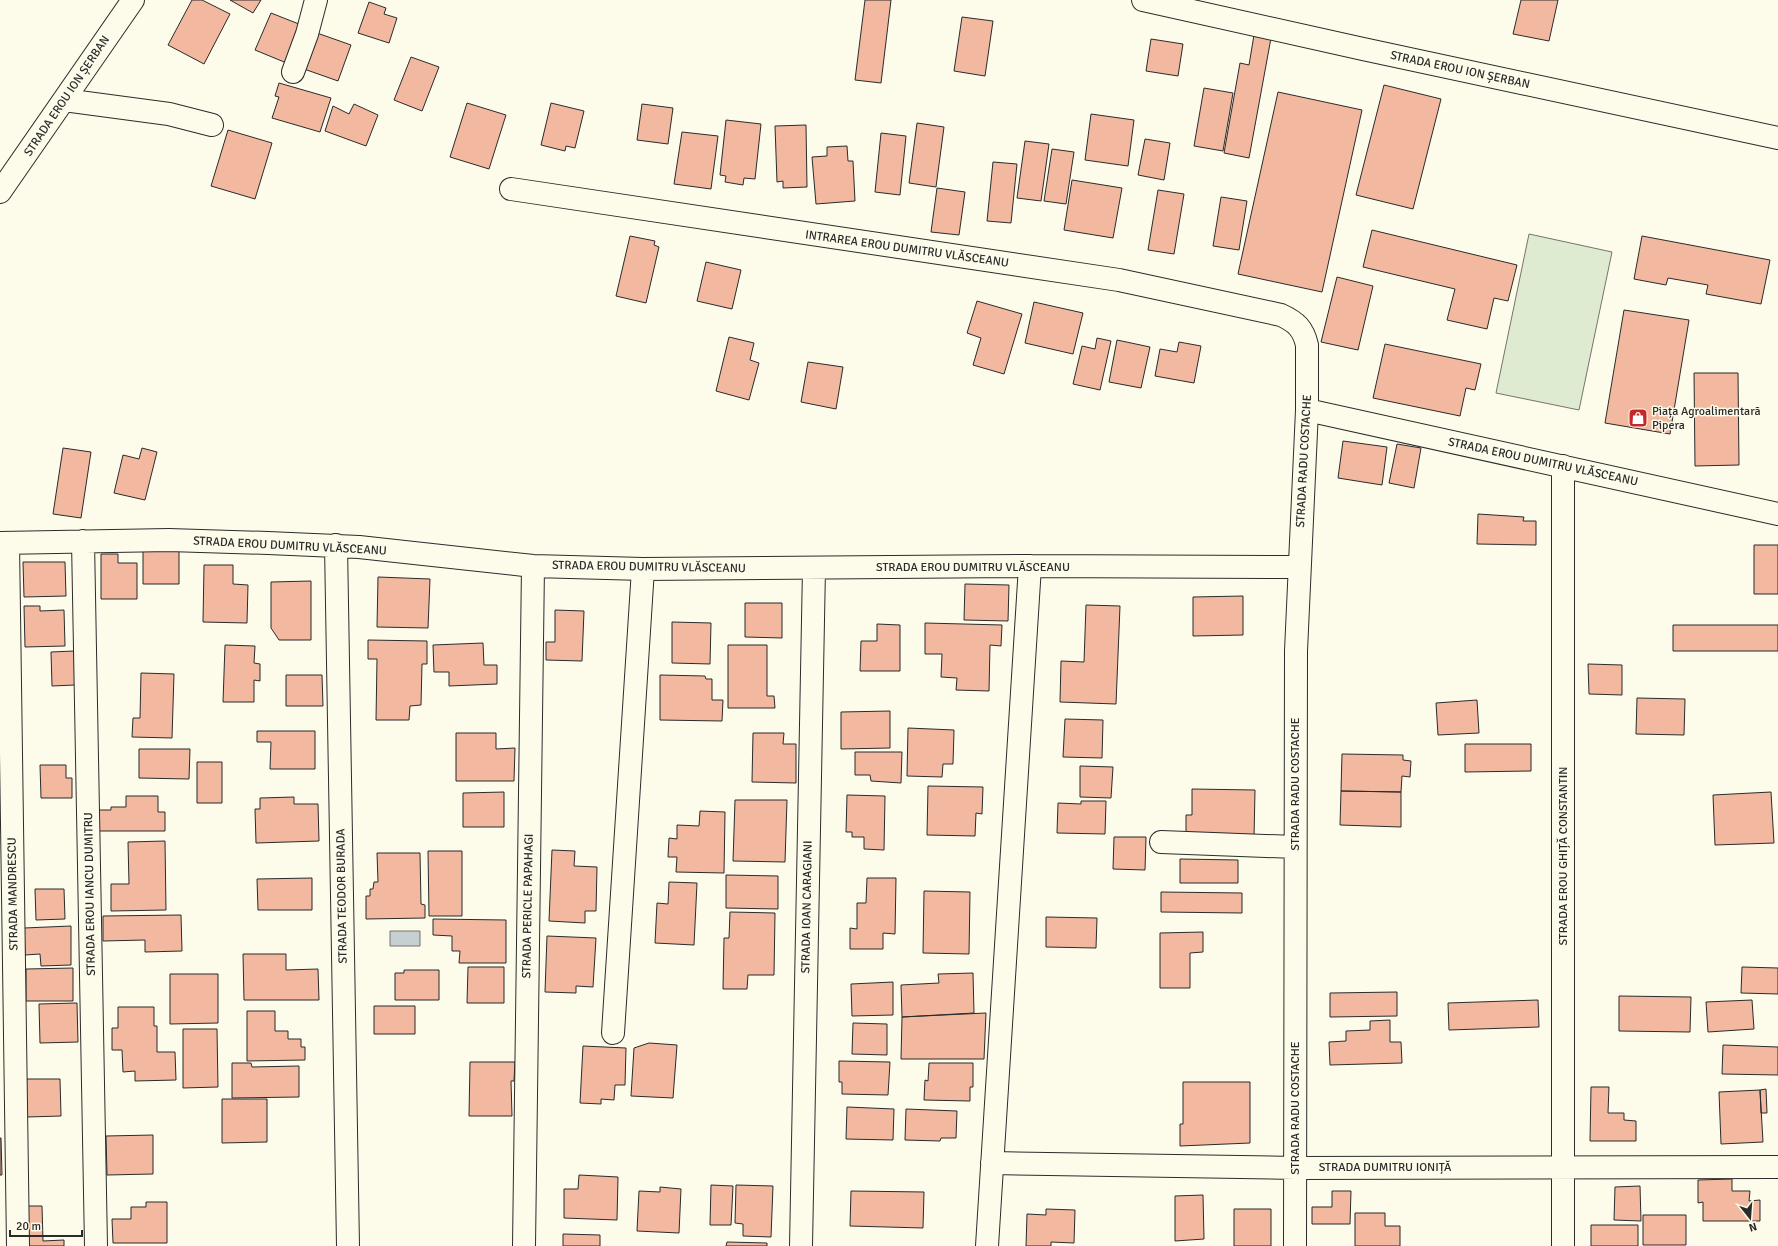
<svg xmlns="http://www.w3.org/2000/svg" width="1778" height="1246" font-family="Signika,sans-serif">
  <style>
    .green { fill: #deebd1; stroke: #74746e }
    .water { fill: #c7d0d0; stroke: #74746e }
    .building { fill: #f2b8a0; stroke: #2b2b2b }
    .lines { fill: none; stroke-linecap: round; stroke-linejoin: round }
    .minor-casing { stroke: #2b2b2b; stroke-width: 24 }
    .minor { stroke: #fdfbea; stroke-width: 22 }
    .labels { text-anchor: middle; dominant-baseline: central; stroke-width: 3; stroke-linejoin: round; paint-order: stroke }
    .street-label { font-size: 12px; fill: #2b2b2b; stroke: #fdfbea }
    .poi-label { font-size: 12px; fill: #2b2b2b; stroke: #fdfbea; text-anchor: start }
  </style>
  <rect width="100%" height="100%" fill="#fdfbea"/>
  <path class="green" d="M 1529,234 L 1612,252 L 1579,410 L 1496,393 Z"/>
  <path class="water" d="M 390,931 L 420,931 L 420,946 L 390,946 Z"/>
  <path class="building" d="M 192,0 L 202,0 L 230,14 L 204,64 L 168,45 Z
    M 230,0 L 261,0 L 253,13 Z
    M 865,0 L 891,0 L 881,83 L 855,80 Z
    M 1521,0 L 1558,0 L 1549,41 L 1513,34 Z
    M 369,2 L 386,8 L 384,14 L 397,18 L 389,43 L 358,33 Z
    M 271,13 L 304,26 L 289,64 L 255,50 Z
    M 962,17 L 993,21 L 985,76 L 954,71 Z
    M 317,33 L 351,45 L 338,81 L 304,69 Z
    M 1254,35 L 1271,38 L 1249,158 L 1224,153 L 1240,63 L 1249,65 Z
    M 1151,39 L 1183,44 L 1178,76 L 1146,71 Z
    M 411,57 L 439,67 L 422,111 L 394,100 Z
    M 279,83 L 331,98 L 320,132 L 272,118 L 279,97 L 275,96 Z
    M 1384,85 L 1441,99 L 1413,209 L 1356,195 Z
    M 1204,88 L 1233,93 L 1223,151 L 1194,146 Z
    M 1278,92 L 1362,110 L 1322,292 L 1238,274 Z
    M 467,103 L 506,115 L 489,169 L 450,157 Z
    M 551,103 L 584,111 L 575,148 L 566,146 L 565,151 L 541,145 Z
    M 354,104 L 378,115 L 366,146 L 325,131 L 333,106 L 349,114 Z
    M 642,104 L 673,108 L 668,144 L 637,140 Z
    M 1091,114 L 1134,120 L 1128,166 L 1085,160 Z
    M 726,120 L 761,124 L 755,179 L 744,178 L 743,185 L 725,182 L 726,176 L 720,175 Z
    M 917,123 L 944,127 L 936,187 L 909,183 Z
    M 806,125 L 807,187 L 783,188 L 783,181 L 777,182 L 775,126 Z
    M 228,130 L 272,143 L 255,199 L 211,186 Z
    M 682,132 L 718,136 L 711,189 L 674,184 Z
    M 881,133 L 906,136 L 900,195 L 875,192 Z
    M 1145,139 L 1170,143 L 1164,180 L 1138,175 Z
    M 1025,141 L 1049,144 L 1041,201 L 1017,198 Z
    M 847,146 L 848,161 L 853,161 L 855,201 L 816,204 L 812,157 L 827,156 L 827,147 Z
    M 1052,149 L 1074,152 L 1066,204 L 1044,201 Z
    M 993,162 L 1017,164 L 1011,223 L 987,221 Z
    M 1072,180 L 1122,188 L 1113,238 L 1064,230 Z
    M 937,188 L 965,192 L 959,235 L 931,232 Z
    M 1158,190 L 1184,194 L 1174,254 L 1148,250 Z
    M 1221,197 L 1247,201 L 1239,250 L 1213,246 Z
    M 1372,230 L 1517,265 L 1508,301 L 1494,298 L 1487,329 L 1447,320 L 1455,289 L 1363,267 Z
    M 630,236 L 655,241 L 654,245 L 659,247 L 646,303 L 616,296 Z
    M 1642,236 L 1770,260 L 1761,304 L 1706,294 L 1708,285 L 1668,278 L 1666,285 L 1634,279 Z
    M 706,262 L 741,270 L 732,309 L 697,301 Z
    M 1337,277 L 1373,286 L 1358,350 L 1321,342 Z
    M 977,301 L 1022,314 L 1004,374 L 973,365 L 981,338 L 967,333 Z
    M 1034,302 L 1083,313 L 1073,354 L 1025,343 Z
    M 1624,310 L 1689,320 L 1670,434 L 1605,423 Z
    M 729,337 L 754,343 L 750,360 L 759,363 L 749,400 L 716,391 Z
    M 1097,338 L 1111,341 L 1100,390 L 1073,384 L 1082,346 L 1095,349 Z
    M 1117,340 L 1150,347 L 1141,388 L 1109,382 Z
    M 1179,342 L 1201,346 L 1194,383 L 1155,376 L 1160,349 L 1177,352 Z
    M 1385,344 L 1481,364 L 1475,390 L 1466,388 L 1460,416 L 1373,398 Z
    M 808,362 L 843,367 L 836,409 L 801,402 Z
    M 1694,373 L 1738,373 L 1739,465 L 1695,466 Z
    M 1343,441 L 1387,447 L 1382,485 L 1338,478 Z
    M 1397,444 L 1421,448 L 1414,488 L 1389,483 Z
    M 63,448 L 91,452 L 81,518 L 53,514 Z
    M 142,448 L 157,452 L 145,500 L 114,493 L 123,455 L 139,459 Z
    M 1478,514 L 1524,517 L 1523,521 L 1536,521 L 1536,545 L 1477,544 Z
    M 1754,545 L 1778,545 L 1778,594 L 1754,594 Z
    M 143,550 L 179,550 L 179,584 L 143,584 Z
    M 101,554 L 118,554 L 118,563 L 137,563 L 137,599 L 101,599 Z
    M 23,562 L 65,562 L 66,596 L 24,597 Z
    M 204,565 L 233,565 L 233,584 L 248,585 L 247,623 L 203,622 Z
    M 378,577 L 430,579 L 428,628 L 377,627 Z
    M 311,581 L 311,640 L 279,640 L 271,628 L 271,582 Z
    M 965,584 L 1009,585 L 1008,621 L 964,620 Z
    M 1243,596 L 1243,635 L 1193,636 L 1193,597 Z
    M 745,603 L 782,603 L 782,638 L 745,637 Z
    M 1086,605 L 1120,606 L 1116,704 L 1060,702 L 1061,661 L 1084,662 Z
    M 24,606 L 40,606 L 40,611 L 64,610 L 65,646 L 25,647 Z
    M 555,610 L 584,611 L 582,661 L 546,660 L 546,642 L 555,642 Z
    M 672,622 L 711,623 L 710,664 L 672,663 Z
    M 925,623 L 1002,625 L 1001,646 L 990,645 L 989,691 L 956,690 L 957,678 L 941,677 L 942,654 L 925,654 Z
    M 877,624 L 900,625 L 900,671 L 860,671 L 861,641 L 877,641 Z
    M 1673,625 L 1778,625 L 1778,651 L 1673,651 Z
    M 368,640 L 427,641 L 427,664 L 422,664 L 421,705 L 410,706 L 409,720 L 376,720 L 377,659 L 368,659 Z
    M 483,643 L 484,665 L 497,665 L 497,684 L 449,686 L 449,672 L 434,672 L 433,645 Z
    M 225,645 L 255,646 L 254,663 L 260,664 L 260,681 L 254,680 L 254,702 L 223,702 Z
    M 728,645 L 767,645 L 767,696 L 774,696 L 775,708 L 728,708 Z
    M 74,651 L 75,685 L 52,686 L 51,652 Z
    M 1588,664 L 1622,665 L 1622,695 L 1589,694 Z
    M 141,673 L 174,674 L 172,738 L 132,737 L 133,718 L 140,718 Z
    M 286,675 L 322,675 L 323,706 L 286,706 Z
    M 660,675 L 705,676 L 706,679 L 712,679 L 712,700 L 723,700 L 722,721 L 660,720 Z
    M 1637,698 L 1685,699 L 1684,735 L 1636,734 Z
    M 1477,700 L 1479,733 L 1438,735 L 1436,703 Z
    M 890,711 L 890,748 L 841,749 L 841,712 Z
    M 1065,719 L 1103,720 L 1102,758 L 1063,757 Z
    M 908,728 L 954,730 L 953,764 L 943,764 L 942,777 L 907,776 Z
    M 257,731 L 315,731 L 315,769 L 270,769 L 271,742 L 257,742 Z
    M 456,733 L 496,733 L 496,749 L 515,748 L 514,781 L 456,781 Z
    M 753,733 L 784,733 L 783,744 L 796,744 L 796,783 L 752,782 Z
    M 1465,744 L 1531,744 L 1531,771 L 1465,772 Z
    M 139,749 L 190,749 L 189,779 L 139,778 Z
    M 855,752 L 902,752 L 901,783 L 871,781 L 870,775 L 855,775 Z
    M 1342,754 L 1403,755 L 1403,760 L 1411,761 L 1410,777 L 1402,776 L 1401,792 L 1341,791 Z
    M 197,762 L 222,762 L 222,803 L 197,803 Z
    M 40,765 L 66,765 L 66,778 L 72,778 L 72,798 L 41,798 Z
    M 1080,766 L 1113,767 L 1111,798 L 1080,797 Z
    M 928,786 L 983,787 L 982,814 L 976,813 L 975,836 L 927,835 Z
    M 1192,789 L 1255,790 L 1254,839 L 1186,834 L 1186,815 L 1192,815 Z
    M 1341,791 L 1401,792 L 1401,827 L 1340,825 Z
    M 504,792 L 504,827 L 463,827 L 463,793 Z
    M 1771,792 L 1774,843 L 1715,845 L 1713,795 Z
    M 847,795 L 885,796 L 884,850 L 864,849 L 864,837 L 852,837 L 852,832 L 846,832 Z
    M 126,796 L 158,796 L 158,812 L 165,812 L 165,831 L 99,831 L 99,810 L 111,810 L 111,807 L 126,807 Z
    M 294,797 L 294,804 L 318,804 L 319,841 L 256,843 L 255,809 L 260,809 L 260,798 Z
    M 735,800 L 787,800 L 785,862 L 733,861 Z
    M 1081,801 L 1106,801 L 1105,834 L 1057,833 L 1058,803 L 1081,804 Z
    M 700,811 L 725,812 L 724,873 L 676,872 L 677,857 L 668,857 L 669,838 L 677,839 L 677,825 L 699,826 Z
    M 1114,837 L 1146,837 L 1145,870 L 1113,869 Z
    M 165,841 L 166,910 L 111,911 L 111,884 L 129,884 L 128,842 Z
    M 552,850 L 575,851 L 574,866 L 597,867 L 596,911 L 585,911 L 585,923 L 549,921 Z
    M 428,851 L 462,851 L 462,916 L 429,916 Z
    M 377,853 L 420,853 L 421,904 L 425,905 L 425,918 L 366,919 L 366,896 L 370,896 L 370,889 L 373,889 L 374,882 L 378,882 Z
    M 1180,859 L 1238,860 L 1238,883 L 1180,883 Z
    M 726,875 L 778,876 L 778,909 L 726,908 Z
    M 312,878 L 312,910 L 258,910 L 257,879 Z
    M 867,878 L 896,878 L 895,934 L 883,933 L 883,949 L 850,949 L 850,928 L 857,929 L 857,903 L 866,903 Z
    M 669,882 L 697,883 L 694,945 L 655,943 L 657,903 L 668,904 Z
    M 35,889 L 64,889 L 65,919 L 36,920 Z
    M 924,891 L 970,892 L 969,954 L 923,953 Z
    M 1161,892 L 1242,893 L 1242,913 L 1161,912 Z
    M 730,912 L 775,913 L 774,975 L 748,975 L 747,989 L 723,989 L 724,938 L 729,938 Z
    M 181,915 L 182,951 L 145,952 L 145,940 L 103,941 L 103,916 Z
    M 1046,917 L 1097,918 L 1096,948 L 1046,947 Z
    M 433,919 L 506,920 L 506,963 L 459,963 L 460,951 L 452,951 L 452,936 L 433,935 Z
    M 71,926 L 71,965 L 41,966 L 40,954 L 25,955 L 24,928 Z
    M 1203,932 L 1203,952 L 1190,953 L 1190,988 L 1160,988 L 1160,933 Z
    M 547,936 L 596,938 L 593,987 L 576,986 L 576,993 L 545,992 Z
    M 243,954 L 286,954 L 286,970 L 318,969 L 319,1000 L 244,1000 Z
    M 468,967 L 504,967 L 504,1003 L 467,1003 Z
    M 1742,967 L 1778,968 L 1778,994 L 1741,993 Z
    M 73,968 L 73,1001 L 26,1001 L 26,969 Z
    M 404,970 L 439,970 L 439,1000 L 395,1000 L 395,973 L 404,973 Z
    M 973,973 L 974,1013 L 902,1017 L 901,985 L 939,983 L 938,974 Z
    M 170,974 L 218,974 L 218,1023 L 170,1024 Z
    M 893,982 L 893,1015 L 852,1016 L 851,984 Z
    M 1397,992 L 1397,1016 L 1330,1017 L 1330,993 Z
    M 1619,996 L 1691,997 L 1690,1032 L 1619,1031 Z
    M 1538,1000 L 1539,1027 L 1449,1030 L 1448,1003 Z
    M 1752,1000 L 1754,1029 L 1708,1032 L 1706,1002 Z
    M 77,1003 L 78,1042 L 40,1043 L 39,1004 Z
    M 374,1006 L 415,1006 L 415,1034 L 374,1034 Z
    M 118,1007 L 154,1007 L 154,1026 L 157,1026 L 157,1052 L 175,1052 L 176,1080 L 135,1081 L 135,1071 L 123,1072 L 122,1050 L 112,1050 L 112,1028 L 118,1028 Z
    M 247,1011 L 275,1011 L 275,1031 L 288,1031 L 288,1039 L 301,1039 L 301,1047 L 305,1047 L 305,1060 L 247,1061 Z
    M 986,1013 L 984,1059 L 901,1059 L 902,1017 Z
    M 1390,1020 L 1390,1042 L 1401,1042 L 1402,1063 L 1330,1065 L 1329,1042 L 1346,1041 L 1346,1031 L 1370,1030 L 1370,1021 Z
    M 853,1023 L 887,1024 L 887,1055 L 852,1054 Z
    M 183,1029 L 217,1029 L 218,1087 L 183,1088 Z
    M 649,1043 L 677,1045 L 673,1098 L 631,1096 L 634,1048 Z
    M 1723,1045 L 1778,1047 L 1778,1075 L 1722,1074 Z
    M 583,1046 L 626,1048 L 625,1085 L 615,1085 L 614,1100 L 601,1099 L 601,1104 L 580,1103 Z
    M 839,1061 L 890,1062 L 888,1095 L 842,1094 L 842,1082 L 839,1082 Z
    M 470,1062 L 515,1062 L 514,1081 L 511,1081 L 512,1116 L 469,1116 Z
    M 232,1063 L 251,1063 L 252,1067 L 299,1066 L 299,1097 L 232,1098 Z
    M 929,1063 L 973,1063 L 973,1087 L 970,1087 L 970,1101 L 924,1100 L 925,1080 L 928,1081 Z
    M 26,1079 L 60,1079 L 61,1116 L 27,1117 Z
    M 1183,1082 L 1250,1082 L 1250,1143 L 1180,1146 L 1180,1124 L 1183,1124 Z
    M 1591,1087 L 1609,1087 L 1608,1113 L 1624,1113 L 1624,1120 L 1636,1121 L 1636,1141 L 1590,1141 Z
    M 1766,1089 L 1767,1113 L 1761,1113 L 1760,1090 Z
    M 1760,1090 L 1763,1142 L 1721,1144 L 1719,1092 Z
    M 222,1099 L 267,1099 L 267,1142 L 222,1143 Z
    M 847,1107 L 894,1109 L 893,1140 L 846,1139 Z
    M 906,1109 L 957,1111 L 956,1138 L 941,1138 L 940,1141 L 905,1140 Z
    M 153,1135 L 153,1174 L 107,1175 L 106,1136 Z
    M 0,1138 L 1,1138 L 2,1175 L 0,1175 Z
    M 579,1175 L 618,1177 L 617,1220 L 564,1218 L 564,1189 L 578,1189 Z
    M 1732,1179 L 1732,1191 L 1750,1191 L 1749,1201 L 1760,1200 L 1760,1221 L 1703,1221 L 1703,1202 L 1698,1203 L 1698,1180 Z
    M 711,1185 L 733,1186 L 731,1225 L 710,1225 Z
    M 736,1185 L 773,1186 L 771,1237 L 743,1236 L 743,1224 L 735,1223 Z
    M 1640,1186 L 1641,1221 L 1614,1220 L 1615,1187 Z
    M 660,1187 L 681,1189 L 679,1233 L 637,1231 L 639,1191 L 660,1192 Z
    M 851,1191 L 924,1192 L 923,1228 L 850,1226 Z
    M 1332,1191 L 1351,1191 L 1350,1224 L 1312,1224 L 1312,1207 L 1332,1207 Z
    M 1203,1195 L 1204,1239 L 1175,1241 L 1175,1196 Z
    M 146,1202 L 167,1202 L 167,1243 L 113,1243 L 112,1219 L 131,1219 L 131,1207 L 146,1207 Z
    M 27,1206 L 42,1206 L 43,1241 L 64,1240 L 64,1246 L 28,1246 Z
    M 1046,1209 L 1075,1210 L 1074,1243 L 1051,1242 L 1051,1246 L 1026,1246 L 1027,1214 L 1046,1215 Z
    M 1234,1209 L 1271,1209 L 1271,1246 L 1234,1246 Z
    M 1355,1213 L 1385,1213 L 1385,1226 L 1400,1226 L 1400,1246 L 1355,1246 Z
    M 1643,1215 L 1686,1215 L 1686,1245 L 1643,1245 Z
    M 1591,1225 L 1638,1225 L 1638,1246 L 1591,1246 Z
    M 563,1234 L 600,1235 L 600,1246 L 563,1246 Z
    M 727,1242 L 767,1243 L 767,1246 L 726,1246 Z"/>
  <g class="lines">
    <defs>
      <path id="minor" d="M 1143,0 L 1363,49 L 1778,138
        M 293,72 L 307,34 L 316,0
        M 64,100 L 169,114 L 212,125
        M 511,189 L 1119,280 L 1281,315 C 1296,322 1303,328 1307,345 L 1307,410 L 1296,651 L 1295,1246
        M 0,192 L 133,0
        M 1307,410 L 1778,514
        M 1563,466 L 1563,1246
        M 83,541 L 96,1246
        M 0,543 L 169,540 L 268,543 L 359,547 L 533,566 L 643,569 L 1030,566 L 1299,567
        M 8,543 L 18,1246
        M 336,545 L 348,1246
        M 1161,842 L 1295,847
        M 613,1033 L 643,569
        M 992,1163 L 1295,1168 L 1778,1167
        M 524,1246 L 533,566
        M 801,1246 L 814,568
        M 987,1246 L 1030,566"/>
    </defs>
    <use href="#minor" class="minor-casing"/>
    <use href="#minor" class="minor"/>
  </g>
  <defs>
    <symbol id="shop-square" viewBox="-11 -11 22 22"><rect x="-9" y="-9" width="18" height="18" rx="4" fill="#c62828" stroke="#fdfbea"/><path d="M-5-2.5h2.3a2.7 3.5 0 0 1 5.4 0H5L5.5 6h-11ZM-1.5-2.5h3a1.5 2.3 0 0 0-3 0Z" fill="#fff"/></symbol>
  </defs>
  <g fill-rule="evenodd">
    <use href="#shop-square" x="1627" y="407" width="22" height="22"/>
  </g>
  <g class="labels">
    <g class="street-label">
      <text transform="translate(1460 70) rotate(12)">STRADA EROU ION ȘERBAN</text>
      <text transform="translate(67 96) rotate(-56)">STRADA EROU ION ȘERBAN</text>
      <text transform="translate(907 249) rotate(8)">INTRAREA EROU DUMITRU VLĂSCEANU</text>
      <text transform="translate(1304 461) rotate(-87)">STRADA RADU COSTACHE</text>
      <text transform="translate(1543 462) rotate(12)">STRADA EROU DUMITRU VLĂSCEANU</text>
      <text transform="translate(290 546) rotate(3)">STRADA EROU DUMITRU VLĂSCEANU</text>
      <text transform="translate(649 567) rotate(1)">STRADA EROU DUMITRU VLĂSCEANU</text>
      <text x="973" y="567">STRADA EROU DUMITRU VLĂSCEANU</text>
      <text transform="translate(1295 784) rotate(-90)">STRADA RADU COSTACHE</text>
      <text transform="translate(1563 856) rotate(-90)">STRADA EROU GHIȚĂ CONSTANTIN</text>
      <text transform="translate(13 894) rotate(-91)">STRADA MANDRESCU</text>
      <text transform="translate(90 894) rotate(-91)">STRADA EROU IANCU DUMITRU</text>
      <text transform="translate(342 896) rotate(-91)">STRADA TEODOR BURADA</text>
      <text transform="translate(528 906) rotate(-89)">STRADA PERICLE PAPAHAGI</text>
      <text transform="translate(807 907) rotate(-89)">STRADA IOAN CARAGIANI</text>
      <text transform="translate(1295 1108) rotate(-90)">STRADA RADU COSTACHE</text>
      <text x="1385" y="1167">STRADA DUMITRU IONIȚĂ</text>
    </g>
    <g class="poi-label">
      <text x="1652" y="411">Piața Agroalimentară<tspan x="1652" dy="14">Pipera</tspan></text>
    </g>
  </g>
  <g transform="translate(1750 1218) rotate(163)" stroke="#fdfbea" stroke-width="3" paint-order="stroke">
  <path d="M0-3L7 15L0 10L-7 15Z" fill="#2b2b2b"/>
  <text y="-6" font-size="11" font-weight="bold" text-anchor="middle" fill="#2b2b2b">N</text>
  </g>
  <path d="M10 1230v6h72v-6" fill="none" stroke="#2b2b2b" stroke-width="2"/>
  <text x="16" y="1230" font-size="12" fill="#2b2b2b" stroke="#fdfbea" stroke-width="3" paint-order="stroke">20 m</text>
</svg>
